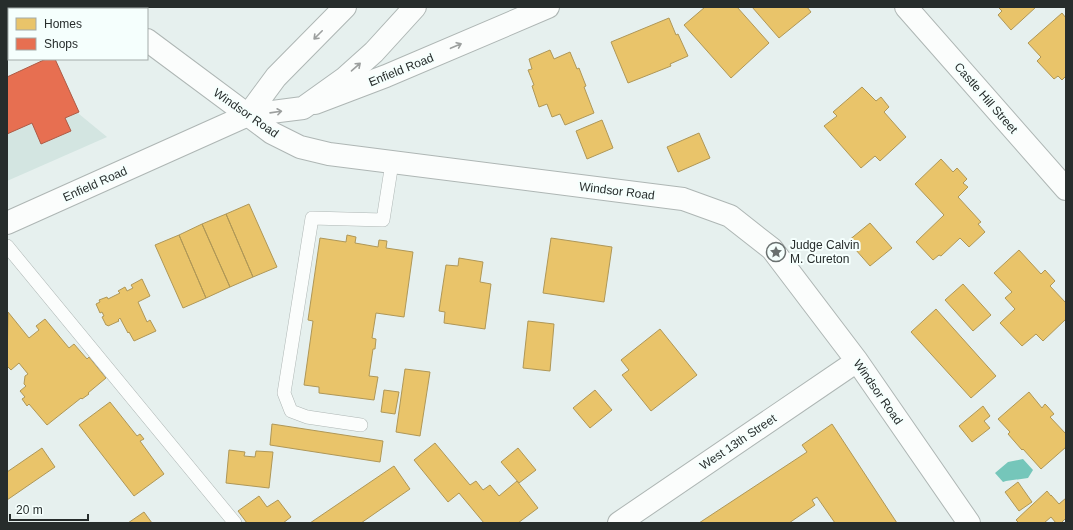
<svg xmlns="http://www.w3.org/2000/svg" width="1073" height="530" font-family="Helvetica,sans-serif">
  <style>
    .built { fill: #d3e5e1 }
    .water { fill: #75c6ba }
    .homes { fill: #e9c46a; stroke: #af9757 }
    .shops { fill: #e76f51; stroke: #ad5b46 }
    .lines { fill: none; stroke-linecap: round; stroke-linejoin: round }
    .service-casing { stroke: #aeb6b4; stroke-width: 14 }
    .minor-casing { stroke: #aeb6b4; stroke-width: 24 }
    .secondary-casing { stroke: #aeb6b4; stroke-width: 24 }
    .primary-casing { stroke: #aeb6b4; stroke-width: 24 }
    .service { stroke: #fbfdfc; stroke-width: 13 }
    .minor { stroke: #fbfdfc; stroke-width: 22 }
    .secondary { stroke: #fbfdfc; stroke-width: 22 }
    .primary { stroke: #fbfdfc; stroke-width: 22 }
    .oneway { stroke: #9c9f9e }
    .labels { text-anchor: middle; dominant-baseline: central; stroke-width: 4; stroke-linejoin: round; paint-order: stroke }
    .street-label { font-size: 12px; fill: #272d2c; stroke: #f5fffd }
    .poi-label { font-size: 12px; fill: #272d2c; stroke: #f5fffd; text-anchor: start }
  </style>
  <rect width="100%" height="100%" fill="#e6f0ee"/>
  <path class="built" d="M 34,77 L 107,137 L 7,181 L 7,90 Z"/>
  <path class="water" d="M 1023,459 L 1033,470 L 1028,478 L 1006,481 L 1003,482 L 995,473 L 1008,462 Z"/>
  <path class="homes" d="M 705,7 L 737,7 L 769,43 L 731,78 L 684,25 Z
    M 752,7 L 807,7 L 811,12 L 779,38 Z
    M 998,7 L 1036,7 L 1011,30 L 998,15 L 1002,11 Z
    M 1062,13 L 1066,18 L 1066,76 L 1062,80 L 1058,76 L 1054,79 L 1037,61 L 1041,57 L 1028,43 Z
    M 669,18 L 676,35 L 678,34 L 688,56 L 670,64 L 671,66 L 628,83 L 611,42 Z
    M 550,50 L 554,59 L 570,52 L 577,69 L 579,68 L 586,86 L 584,87 L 594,113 L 565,125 L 560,114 L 552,117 L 547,104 L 539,107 L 532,86 L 534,85 L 528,70 L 532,69 L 529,59 Z
    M 862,87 L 876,101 L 881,97 L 889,107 L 884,112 L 906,137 L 880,161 L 875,156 L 861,168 L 824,126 L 837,116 L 833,112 Z
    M 602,120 L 613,148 L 587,159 L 576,131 Z
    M 699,133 L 710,158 L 678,172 L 667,147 Z
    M 941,159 L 953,172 L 957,168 L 967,179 L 963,183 L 968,187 L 958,197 L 981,222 L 978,224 L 985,232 L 969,247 L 960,238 L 941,256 L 939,255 L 933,260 L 916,242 L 944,215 L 915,184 Z
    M 249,204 L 277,267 L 253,277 L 226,214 Z
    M 226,214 L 253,277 L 230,287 L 202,224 Z
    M 870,223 L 892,248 L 870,266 L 848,241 Z
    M 202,224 L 230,287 L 206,298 L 179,235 Z
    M 179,235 L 206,298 L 183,308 L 155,245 Z
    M 347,235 L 356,237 L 355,243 L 378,247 L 379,240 L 387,241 L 386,248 L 413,252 L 404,317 L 376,313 L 372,338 L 376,339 L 375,349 L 373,349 L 369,376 L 378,377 L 374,400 L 319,393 L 319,387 L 304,385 L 313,321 L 308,320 L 320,238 L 346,242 Z
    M 551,238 L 612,247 L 604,302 L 543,293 Z
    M 1019,250 L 1041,274 L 1045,270 L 1055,281 L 1050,286 L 1066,303 L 1066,319 L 1043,341 L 1036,334 L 1022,346 L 1000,323 L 1015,309 L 1005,298 L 1012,292 L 994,273 Z
    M 459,258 L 483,262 L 480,282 L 491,284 L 485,329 L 444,323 L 445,312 L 439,311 L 446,265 L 458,266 Z
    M 142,279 L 150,296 L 138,302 L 147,322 L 150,320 L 156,331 L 134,341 L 129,332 L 128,333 L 120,318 L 118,320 L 119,321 L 108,326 L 107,325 L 106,325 L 102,317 L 104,316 L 102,312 L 100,313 L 96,304 L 100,302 L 99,300 L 107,297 L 108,299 L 120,293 L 118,291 L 125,287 L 127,291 L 133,288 L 131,285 Z
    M 963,284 L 991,315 L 973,331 L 945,300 Z
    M 936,309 L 996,376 L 971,398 L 911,332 Z
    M 8,312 L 29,338 L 39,330 L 36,326 L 45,319 L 69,348 L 74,344 L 87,359 L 89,357 L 106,378 L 88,393 L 89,394 L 82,399 L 81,398 L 47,425 L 29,404 L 27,406 L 22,399 L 25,397 L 20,391 L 26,386 L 24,384 L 25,376 L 28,374 L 19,363 L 11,370 L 7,366 Z
    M 528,321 L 554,324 L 550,371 L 523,368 Z
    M 660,329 L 697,375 L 651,411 L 622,375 L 629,370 L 621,360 Z
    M 405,369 L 430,372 L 420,436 L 396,432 Z
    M 384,390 L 399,392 L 395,414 L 381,412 Z
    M 595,390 L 612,410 L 590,428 L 573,408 Z
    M 1029,392 L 1042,408 L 1045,404 L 1047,406 L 1054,414 L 1050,417 L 1066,434 L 1066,447 L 1041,469 L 1023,449 L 1022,450 L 1008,434 L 1010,432 L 998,419 Z
    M 110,402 L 137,436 L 140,434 L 144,439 L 140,441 L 164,474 L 134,496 L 79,425 Z
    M 983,406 L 990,416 L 984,421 L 990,428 L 972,442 L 959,426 Z
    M 272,424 L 383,441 L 380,462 L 270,445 Z
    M 832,424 L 897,523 L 835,523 L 817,497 L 812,500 L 815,505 L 789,523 L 699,523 L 807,452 L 802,445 Z
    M 435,443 L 470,485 L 476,481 L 483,490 L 490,485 L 499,496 L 517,481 L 538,508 L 518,523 L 484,523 L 459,493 L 448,502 L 414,460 Z
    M 42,448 L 55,467 L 7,500 L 7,472 Z
    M 518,448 L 536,470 L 519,483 L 501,462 Z
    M 229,450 L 245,452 L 244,456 L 255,457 L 256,451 L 273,452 L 269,488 L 226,483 Z
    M 394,466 L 410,489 L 361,523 L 310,523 Z
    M 1018,482 L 1032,502 L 1019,511 L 1005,492 Z
    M 1047,491 L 1051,496 L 1051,495 L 1059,504 L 1066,498 L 1066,518 L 1061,523 L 1056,523 L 1051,517 L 1044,523 L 1019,523 L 1016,520 Z
    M 259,496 L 267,507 L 278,500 L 291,517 L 283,523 L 247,523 L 238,511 Z
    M 144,512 L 152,523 L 128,523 Z"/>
  <path class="shops" d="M 46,59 L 55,59 L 79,112 L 65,118 L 71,131 L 41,144 L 32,123 L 7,134 L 7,77 Z"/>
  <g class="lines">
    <defs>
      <path id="service" d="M 7,246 L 235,523
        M 361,425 L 307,417 L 291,411 L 284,393 L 312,218 L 383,220 L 392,163"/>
      <path id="minor" d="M 104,7 L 106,9
        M 906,7 L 1066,189
        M 147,40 L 272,133 L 300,147 L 329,154 L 683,199 L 730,216 L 772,249 L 857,361 L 969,523
        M 619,523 L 857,361"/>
      <path id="secondary" d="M 315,103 L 386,76 L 548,7"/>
      <path id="primary" d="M 248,115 L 276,77 L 345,7
        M 7,223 L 248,115 L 303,108 L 345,78 L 374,52 L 415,7"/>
    </defs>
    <use href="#service" class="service-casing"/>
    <use href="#minor" class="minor-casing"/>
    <use href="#secondary" class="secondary-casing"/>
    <use href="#primary" class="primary-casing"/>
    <use href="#service" class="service"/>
    <use href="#minor" class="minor"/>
    <use href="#secondary" class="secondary"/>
    <use href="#primary" class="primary"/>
  </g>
  <defs><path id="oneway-shaft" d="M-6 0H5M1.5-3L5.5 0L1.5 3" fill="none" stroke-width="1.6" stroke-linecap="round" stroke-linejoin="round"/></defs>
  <g class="oneway">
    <use href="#oneway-shaft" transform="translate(318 35) rotate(135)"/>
    <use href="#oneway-shaft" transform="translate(456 46) rotate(-23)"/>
    <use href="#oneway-shaft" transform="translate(356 67) rotate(-41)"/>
    <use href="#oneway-shaft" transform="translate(276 112) rotate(-8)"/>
  </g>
  <defs>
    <symbol id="sight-ring" viewBox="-11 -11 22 22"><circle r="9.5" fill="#f5fffd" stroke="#6a7170" stroke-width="1.5"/><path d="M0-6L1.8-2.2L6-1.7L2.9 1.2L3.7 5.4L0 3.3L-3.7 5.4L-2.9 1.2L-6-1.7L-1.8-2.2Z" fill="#6a7170"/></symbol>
  </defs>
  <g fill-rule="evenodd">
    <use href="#sight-ring" x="765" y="241" width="22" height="22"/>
  </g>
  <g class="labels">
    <g class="street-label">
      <text transform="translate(401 70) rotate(-22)">Enfield Road</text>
      <text transform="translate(986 98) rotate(49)">Castle Hill Street</text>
      <text transform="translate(246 113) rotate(35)">Windsor Road</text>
      <text transform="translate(95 184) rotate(-24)">Enfield Road</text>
      <text transform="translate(617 191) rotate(7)">Windsor Road</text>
      <text transform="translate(878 392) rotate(55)">Windsor Road</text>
      <text transform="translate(738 442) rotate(-34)">West 13th Street</text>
    </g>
    <g class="poi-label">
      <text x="790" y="245">Judge Calvin<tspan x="790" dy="14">M. Cureton</tspan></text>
    </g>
  </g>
  <rect width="1073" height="530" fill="none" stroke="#272d2c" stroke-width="16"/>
  <rect x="8" y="8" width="140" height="52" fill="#f5fffd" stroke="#a3aba9"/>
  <rect x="16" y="18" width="20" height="12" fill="#e9c46a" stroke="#a3aba9"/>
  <text x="44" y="28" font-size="12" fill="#272d2c">Homes</text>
  <rect x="16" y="38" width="20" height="12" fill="#e76f51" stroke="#a3aba9"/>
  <text x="44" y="48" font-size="12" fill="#272d2c">Shops</text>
  <path d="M10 514v6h78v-6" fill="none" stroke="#272d2c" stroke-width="2"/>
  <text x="16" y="514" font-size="12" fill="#272d2c" stroke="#f5fffd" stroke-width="3" paint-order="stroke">20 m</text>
</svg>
